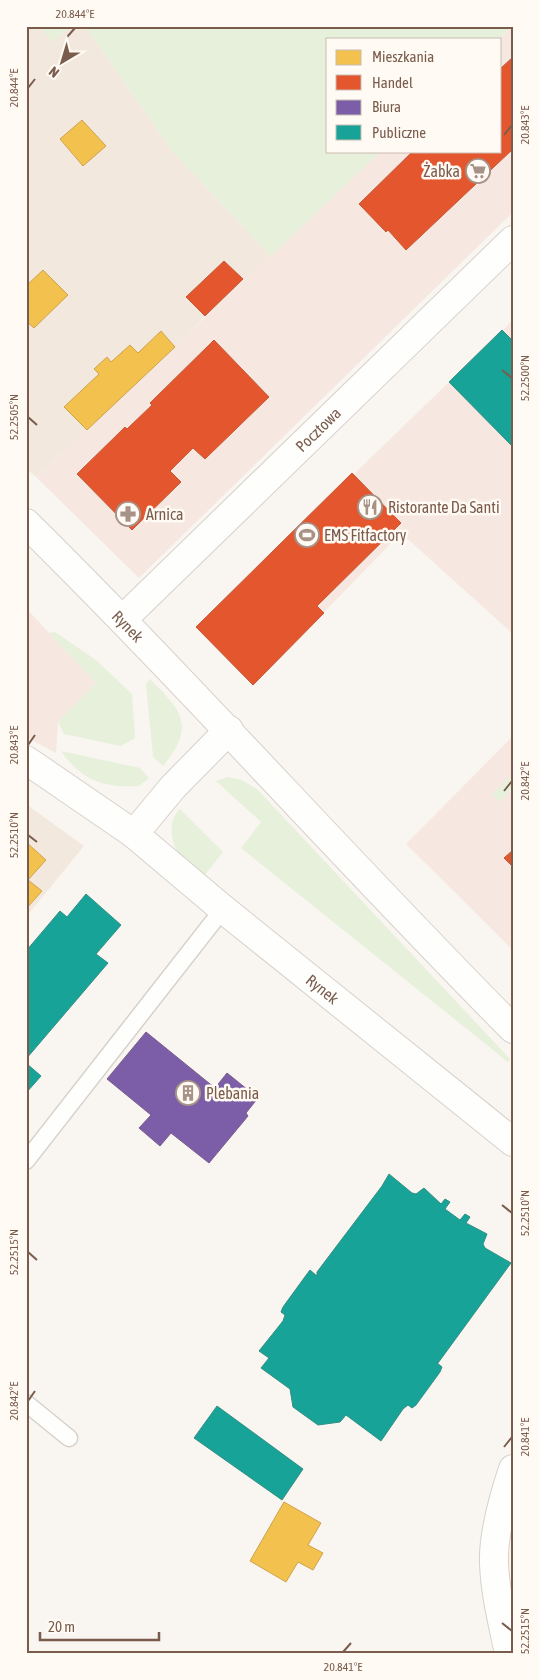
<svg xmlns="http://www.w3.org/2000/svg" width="539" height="1680" font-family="'Asap Condensed',sans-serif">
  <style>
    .residential { fill: #f2e8de }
    .commercial { fill: #f6e8e1 }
    .green { fill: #e7f0db }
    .homes { fill: #f2c14e; stroke: #cea34e }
    .shops { fill: #e4572e; stroke: #c45837 }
    .offices { fill: #7b5ea7; stroke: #7b5d8c }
    .public { fill: #17a398; stroke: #358e82 }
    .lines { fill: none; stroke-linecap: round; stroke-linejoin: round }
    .service-casing { stroke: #d7d1cb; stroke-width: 19 }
    .minor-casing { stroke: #d7d1cb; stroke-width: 30 }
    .tertiary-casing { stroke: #d7d1cb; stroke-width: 30 }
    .service { stroke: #fefefd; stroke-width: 16 }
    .minor { stroke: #fefefd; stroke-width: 28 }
    .tertiary { stroke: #fefefd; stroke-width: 28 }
    .ticks { fill: none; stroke: #7a5c4d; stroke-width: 2 }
    .labels { text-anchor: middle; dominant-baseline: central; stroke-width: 5; stroke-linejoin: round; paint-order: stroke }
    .poi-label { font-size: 16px; fill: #7a5c4d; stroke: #fffaf3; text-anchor: start }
    .street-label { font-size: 16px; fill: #7a5c4d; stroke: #fffaf3 }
    .neatline { fill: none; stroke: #7a5c4d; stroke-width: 2 }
    .ticks-label { font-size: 12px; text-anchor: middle; fill: #7a5c4d }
  </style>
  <rect width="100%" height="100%" fill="#f9f5f0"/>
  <path class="residential" d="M 26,26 L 40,26 L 52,41 L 71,26 L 85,26 L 173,152 L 271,256 L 205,316 L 175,347 L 36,477 L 26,468 Z
    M 26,804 L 84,846 L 26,917 Z"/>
  <path class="commercial" d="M 513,26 L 513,212 L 139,578 L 36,477 L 381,151 L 500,151 L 499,39 Z
    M 513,320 L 513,634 L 401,533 L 253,685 L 196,627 Z
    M 26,608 L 96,683 L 58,722 L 56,753 L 26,737 Z
    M 513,736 L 513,950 L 406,844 Z"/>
  <path class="green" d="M 40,26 L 71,26 L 52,42 Z
    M 85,26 L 512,26 L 499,39 L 328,39 L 328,151 L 381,151 L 271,256 L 173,152 Z
    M 55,632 L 96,660 L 132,694 L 135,738 L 121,746 L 64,734 L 58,722 L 96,683 L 49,633 Z
    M 150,679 C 182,711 196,726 163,766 L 153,757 L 146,684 Z
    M 61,751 L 140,768 L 149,778 L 139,786 C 104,788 82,781 61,751 Z
    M 513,773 L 513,788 L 500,802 L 492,795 Z
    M 228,777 L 242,780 L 257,789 L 510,1059 L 508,1062 L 241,848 L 261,822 L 216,781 Z
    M 180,809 L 223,852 L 204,876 C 197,870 188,864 182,858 C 170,844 167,822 180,809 Z"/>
  <path class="homes" d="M 82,120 L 106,146 L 83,166 L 60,139 Z
    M 43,270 L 68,295 L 34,328 L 26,321 L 26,286 Z
    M 161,331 L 175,347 L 87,430 L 64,407 L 99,374 L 94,369 L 107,357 L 111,362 L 130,345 L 138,353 Z
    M 26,842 L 46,860 L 28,880 L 42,891 L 26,909 Z
    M 284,1502 L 321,1523 L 308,1545 L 323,1553 L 313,1570 L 298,1562 L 286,1582 L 250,1561 Z"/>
  <path class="shops" d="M 513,57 L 513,149 L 406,250 L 388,230 L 386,232 L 359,204 L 413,151 L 500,151 L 500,69 Z
    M 224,261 L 243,279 L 205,316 L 186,297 Z
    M 214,340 L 269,397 L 205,459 L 193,448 L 170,471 L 181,482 L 132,530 L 77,474 L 125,427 L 127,429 L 152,405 L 150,403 Z
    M 352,473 L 401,523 L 317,606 L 324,613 L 253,685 L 196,627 Z
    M 513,850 L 513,867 L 504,858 Z"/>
  <path class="offices" d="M 146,1032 L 215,1088 L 227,1073 L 258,1098 L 246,1113 L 248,1116 L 209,1163 L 171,1133 L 160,1146 L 139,1128 L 151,1115 L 107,1079 Z"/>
  <path class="public" d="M 502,330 L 513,341 L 513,447 L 449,382 Z
    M 86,894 L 121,925 L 96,954 L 108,963 L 26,1059 L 26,951 L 60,911 L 67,917 Z
    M 26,1063 L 41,1076 L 26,1093 Z
    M 389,1174 L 412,1193 L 416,1194 L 424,1188 L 441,1204 L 445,1199 L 450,1202 L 445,1209 L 460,1220 L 465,1214 L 470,1217 L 466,1223 L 487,1234 L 483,1244 L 485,1248 L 511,1263 L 438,1363 L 436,1362 L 442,1367 L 440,1372 L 416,1405 L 412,1408 L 408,1405 L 403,1409 L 381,1441 L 346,1415 L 340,1422 L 318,1425 L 293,1407 L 290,1389 L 261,1368 L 269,1358 L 259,1351 L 283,1321 L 285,1315 L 281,1312 L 283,1307 L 307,1274 L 310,1270 L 317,1276 L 317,1272 L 382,1186 Z
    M 217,1406 L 303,1469 L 282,1500 L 194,1438 Z"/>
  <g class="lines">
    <defs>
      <path id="service" d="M 26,1161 L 223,909
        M 26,1403 L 69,1438"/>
      <g id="minor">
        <path id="s1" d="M 123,619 L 513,240"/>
        <path id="s2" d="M 26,760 L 134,834 L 223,909 L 513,1142"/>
        <path d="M 134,834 L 173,787 L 229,730"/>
      </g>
      <g id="tertiary">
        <path id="s3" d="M 26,523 C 193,688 348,863 513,1029"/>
        <path d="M 509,1654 C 503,1624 495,1594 494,1563 C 493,1535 504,1496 513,1469"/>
      </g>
    </defs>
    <use href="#service" class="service-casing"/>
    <use href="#minor" class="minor-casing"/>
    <use href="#tertiary" class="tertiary-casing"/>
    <use href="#service" class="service"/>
    <use href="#minor" class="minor"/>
    <use href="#tertiary" class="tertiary"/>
  </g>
  <path class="ticks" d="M 67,37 L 75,28M 28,88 L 35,79M 504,135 L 512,125M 502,370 L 512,378M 28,417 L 37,425M 28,745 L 35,735M 504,791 L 512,781M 28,835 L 37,842M 502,1205 L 512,1213M 28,1252 L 37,1260M 28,1401 L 35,1391M 504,1447 L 512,1437M 502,1623 L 512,1631M 343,1652 L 351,1643"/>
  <defs>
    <symbol id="supermarket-ring" viewBox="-11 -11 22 22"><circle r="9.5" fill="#fffaf3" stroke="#a69286" stroke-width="1.5"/><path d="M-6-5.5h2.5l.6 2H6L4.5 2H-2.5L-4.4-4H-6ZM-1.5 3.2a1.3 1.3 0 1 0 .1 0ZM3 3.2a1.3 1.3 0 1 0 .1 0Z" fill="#a69286"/></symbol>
    <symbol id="restaurant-ring" viewBox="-11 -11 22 22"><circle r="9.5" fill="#fffaf3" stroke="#a69286" stroke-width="1.5"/><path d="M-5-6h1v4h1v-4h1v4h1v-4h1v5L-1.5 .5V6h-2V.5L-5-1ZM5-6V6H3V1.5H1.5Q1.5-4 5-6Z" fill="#a69286"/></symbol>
    <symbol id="pharmacy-ring" viewBox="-11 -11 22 22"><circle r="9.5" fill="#fffaf3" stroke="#a69286" stroke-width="1.5"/><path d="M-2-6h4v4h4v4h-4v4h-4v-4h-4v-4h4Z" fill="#a69286"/></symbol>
    <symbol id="stadium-ring" viewBox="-11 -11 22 22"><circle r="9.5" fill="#fffaf3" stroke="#a69286" stroke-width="1.5"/><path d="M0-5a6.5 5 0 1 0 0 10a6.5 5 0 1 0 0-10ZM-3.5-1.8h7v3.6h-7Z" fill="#a69286"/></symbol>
    <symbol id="building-ring" viewBox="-11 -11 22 22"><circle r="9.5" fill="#fffaf3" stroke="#a69286" stroke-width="1.5"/><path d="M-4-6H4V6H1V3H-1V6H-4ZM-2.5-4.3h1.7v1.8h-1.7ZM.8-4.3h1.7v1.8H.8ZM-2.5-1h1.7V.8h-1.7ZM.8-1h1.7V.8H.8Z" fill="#a69286"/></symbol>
  </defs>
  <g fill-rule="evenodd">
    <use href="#supermarket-ring" x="464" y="157" width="28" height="28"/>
    <use href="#restaurant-ring" x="356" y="493" width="28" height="28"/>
    <use href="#pharmacy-ring" x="114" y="500" width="28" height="28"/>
    <use href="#stadium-ring" x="293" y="521" width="28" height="28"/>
    <use href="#building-ring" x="174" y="1079" width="28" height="28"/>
  </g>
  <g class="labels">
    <g class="poi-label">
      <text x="460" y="171" text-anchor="end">Żabka</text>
      <text x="388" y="507">Ristorante Da Santi</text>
      <text x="146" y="514">Arnica</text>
      <text x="324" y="535">EMS Fitfactory</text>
      <text x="206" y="1093">Plebania</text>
    </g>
    <g class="street-label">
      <text stroke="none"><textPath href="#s1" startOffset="272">Pocztowa</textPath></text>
      <text stroke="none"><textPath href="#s3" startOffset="145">Rynek</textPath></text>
      <text stroke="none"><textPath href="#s2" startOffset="375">Rynek</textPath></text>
    </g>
  </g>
  <rect width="539" height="1680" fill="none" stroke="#fffaf3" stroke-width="55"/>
  <rect x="326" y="38" width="175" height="115" fill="#fffaf3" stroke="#cabbb1"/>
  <rect x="336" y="50" width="25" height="15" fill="#f2c14e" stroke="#cabbb1"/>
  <text x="372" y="62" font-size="15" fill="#7a5c4d">Mieszkania</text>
  <rect x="336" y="75" width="25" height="15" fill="#e4572e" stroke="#cabbb1"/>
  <text x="372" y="88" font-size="15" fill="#7a5c4d">Handel</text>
  <rect x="336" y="100" width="25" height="15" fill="#7b5ea7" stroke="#cabbb1"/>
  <text x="372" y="112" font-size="15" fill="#7a5c4d">Biura</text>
  <rect x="336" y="125" width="25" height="15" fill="#17a398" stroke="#cabbb1"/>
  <text x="372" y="138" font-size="15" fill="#7a5c4d">Publiczne</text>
  <g transform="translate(62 62) rotate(218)" stroke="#fffaf3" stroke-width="4" paint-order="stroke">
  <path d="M0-4L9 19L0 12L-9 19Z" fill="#7a5c4d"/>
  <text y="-8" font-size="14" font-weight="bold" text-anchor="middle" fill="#7a5c4d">N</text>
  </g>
  <path d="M40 1632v8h119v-8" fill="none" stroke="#7a5c4d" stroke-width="2.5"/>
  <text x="48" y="1632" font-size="15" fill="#7a5c4d" stroke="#fffaf3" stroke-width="4" paint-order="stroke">20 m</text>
  <rect x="28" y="28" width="484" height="1624" class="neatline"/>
  <g class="ticks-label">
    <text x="75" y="18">20.844°E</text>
    <text transform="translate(14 88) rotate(-90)" y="4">20.844°E</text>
    <text transform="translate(525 125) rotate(-90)" y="4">20.843°E</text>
    <text transform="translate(525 378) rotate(-90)" y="4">52.2500°N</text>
    <text transform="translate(14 417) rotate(-90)" y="4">52.2505°N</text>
    <text transform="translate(14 745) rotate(-90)" y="4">20.843°E</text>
    <text transform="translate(525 781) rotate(-90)" y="4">20.842°E</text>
    <text transform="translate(14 835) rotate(-90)" y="4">52.2510°N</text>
    <text transform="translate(525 1213) rotate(-90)" y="4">52.2510°N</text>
    <text transform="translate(14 1252) rotate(-90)" y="4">52.2515°N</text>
    <text transform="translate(14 1401) rotate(-90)" y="4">20.842°E</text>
    <text transform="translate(525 1437) rotate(-90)" y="4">20.841°E</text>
    <text transform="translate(525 1631) rotate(-90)" y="4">52.2515°N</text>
    <text x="343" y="1671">20.841°E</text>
  </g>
</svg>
